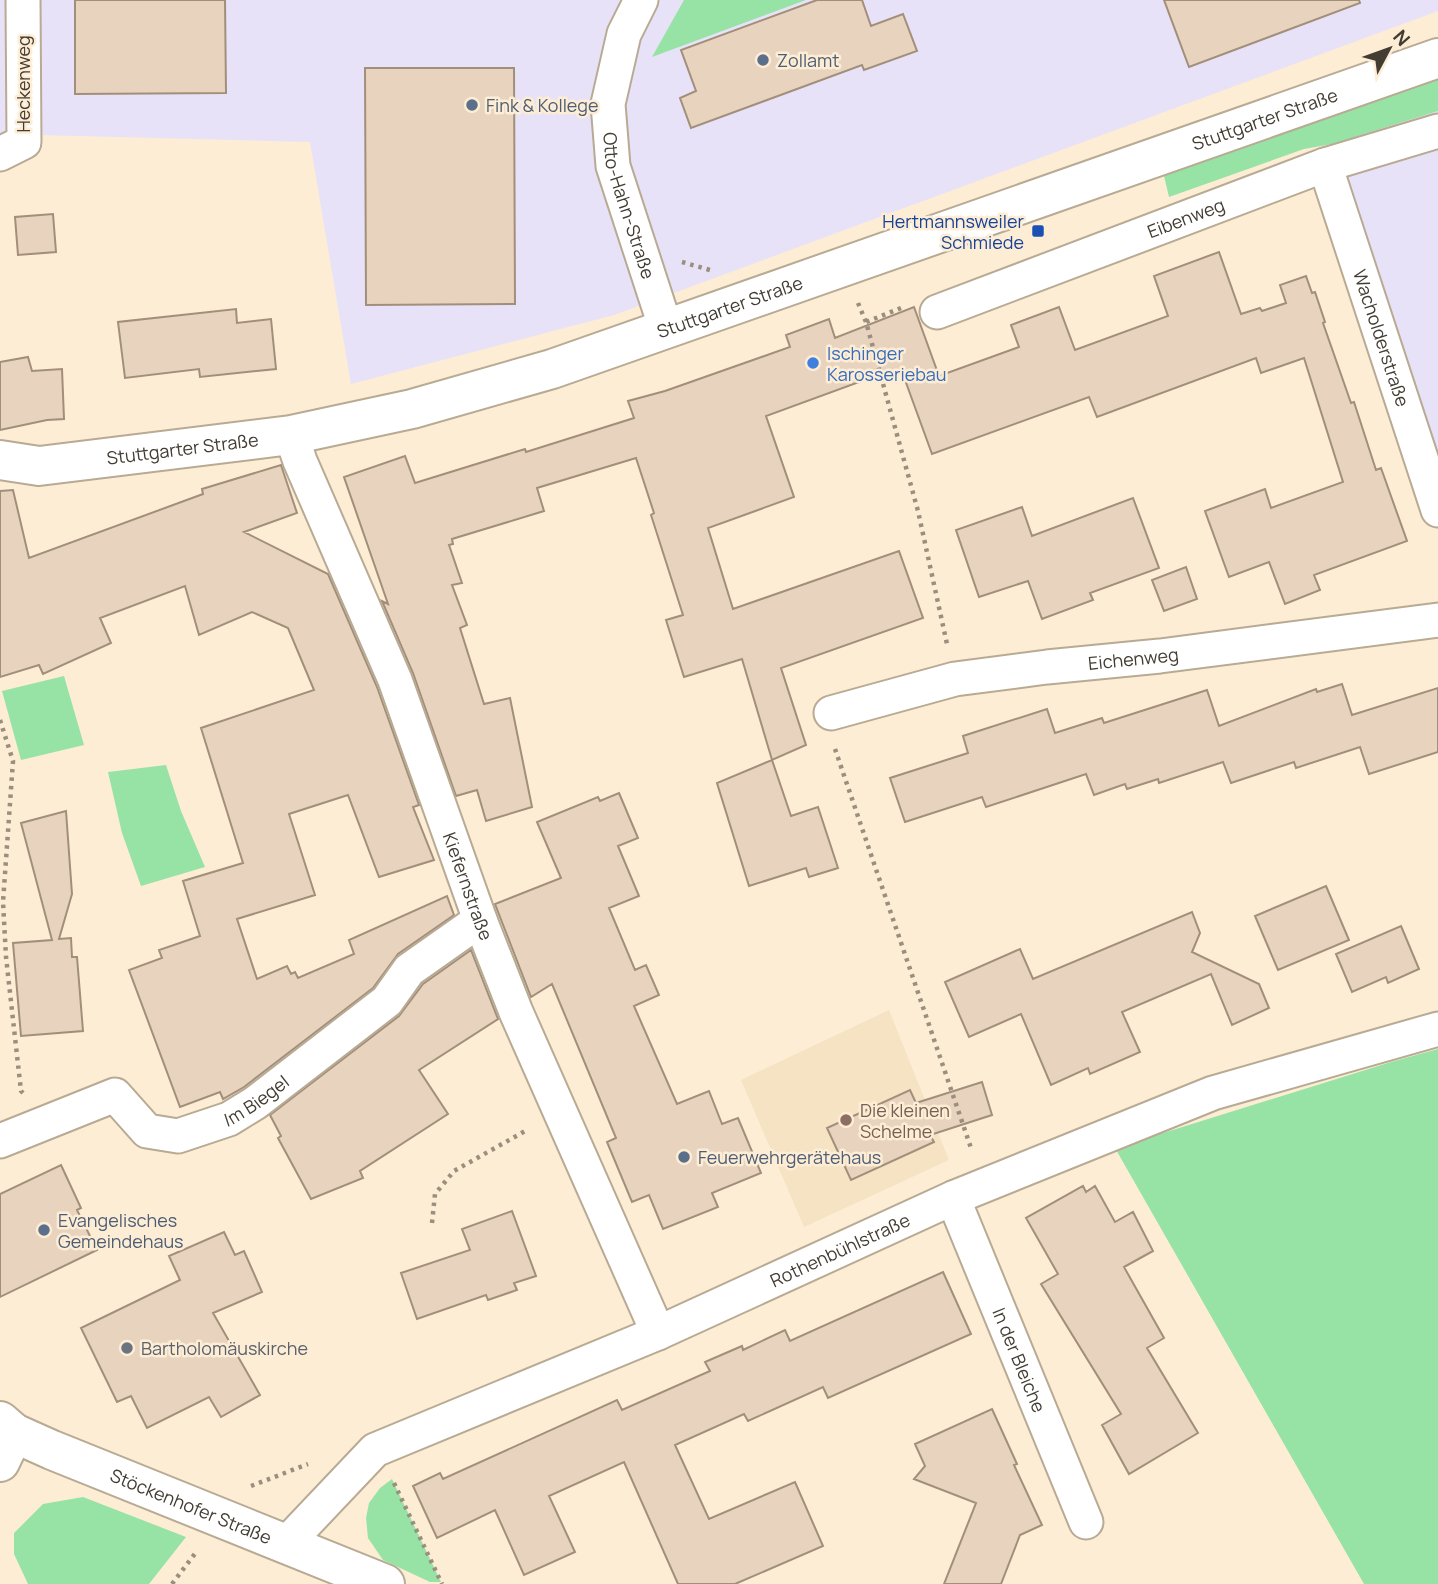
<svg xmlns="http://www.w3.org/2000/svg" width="1438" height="1584" font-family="Manrope,sans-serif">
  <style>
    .industrial { fill: #e7e2f7 }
    .built { fill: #f5e3c3 }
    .green { fill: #97e2a5 }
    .building { fill: #e8d3be; stroke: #a28f7b; stroke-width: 2 }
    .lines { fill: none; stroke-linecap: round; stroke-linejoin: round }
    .street-casing { stroke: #b8aa93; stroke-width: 37 }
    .secondary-casing { stroke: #b8aa93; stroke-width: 42 }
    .path { stroke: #9a8f7e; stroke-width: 4.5; stroke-dasharray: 3.5 5; stroke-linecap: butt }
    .street { stroke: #fff; stroke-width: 33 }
    .secondary { stroke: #fff; stroke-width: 38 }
    .service-dot { fill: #5c6f8a; stroke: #fdedd5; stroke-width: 2.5 }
    .transit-dot { fill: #1a4fb4; stroke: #fdedd5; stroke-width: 2.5 }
    .shop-dot { fill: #3f7fe0; stroke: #fdedd5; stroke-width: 2.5 }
    .education-dot { fill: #8d6e63; stroke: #fdedd5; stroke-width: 2.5 }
    .worship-dot { fill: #6b7280; stroke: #fdedd5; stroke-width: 2.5 }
    .labels { text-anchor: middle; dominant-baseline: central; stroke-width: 5; stroke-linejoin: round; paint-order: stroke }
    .service-label { font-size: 18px; fill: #4e5e75; stroke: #fdedd5; text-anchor: start }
    .street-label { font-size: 18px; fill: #423c32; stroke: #fdedd5 }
    .transit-label { font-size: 18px; fill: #164399; stroke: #fdedd5; text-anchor: end }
    .shop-label { font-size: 18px; fill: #366cbe; stroke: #fdedd5; text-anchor: start }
    .education-label { font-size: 18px; fill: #785e54; stroke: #fdedd5; text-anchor: start }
    .worship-label { font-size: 18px; fill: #5b616d; stroke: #fdedd5; text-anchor: start }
  </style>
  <rect width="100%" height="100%" fill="#fdedd5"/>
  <path class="industrial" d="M 0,0 L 1438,0 L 1438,11 L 614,315 L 351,384 L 310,142 L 39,135 L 0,136 Z
    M 1438,111 L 1438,482 L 1332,144 Z"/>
  <path class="built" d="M 889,1010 L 949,1160 L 804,1227 L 741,1080 Z"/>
  <path class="green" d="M 684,0 L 806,0 L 652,57 Z
    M 1438,73 L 1438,111 L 1332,144 L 1304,149 L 1169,197 L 1164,176 L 1192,163 Z
    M 64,676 L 84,745 L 21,760 L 2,691 Z
    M 166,765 L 181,811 L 205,867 L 141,886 L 122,833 L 108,772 Z
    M 1438,1049 L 1438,1584 L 1364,1584 L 1115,1148 L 1391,1062 Z
    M 392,1479 L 441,1582 L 430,1582 L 383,1560 L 368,1538 L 366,1518 L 369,1503 L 380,1488 Z
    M 83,1497 L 186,1537 L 149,1584 L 28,1584 L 14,1554 L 14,1533 L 43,1504 Z"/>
  <path class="building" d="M 75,0 L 225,0 L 226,93 L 75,94 Z
    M 817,0 L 862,0 L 871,26 L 903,14 L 917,51 L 864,70 L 862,65 L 691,128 L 680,98 L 696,91 L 681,50 Z
    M 1164,0 L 1359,0 L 1360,3 L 1189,67 Z
    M 365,68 L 514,68 L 515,304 L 366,305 Z
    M 53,214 L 56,252 L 18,255 L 15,217 Z
    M 1219,252 L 1241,314 L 1260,308 L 1262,311 L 1286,303 L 1280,285 L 1306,276 L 1312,293 L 1315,292 L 1325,322 L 1323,323 L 1351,403 L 1354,402 L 1376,470 L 1381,468 L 1407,541 L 1314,575 L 1320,590 L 1285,604 L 1269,562 L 1229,577 L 1205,511 L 1265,489 L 1271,508 L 1343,482 L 1304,358 L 1261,373 L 1256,358 L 1097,417 L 1089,397 L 932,454 L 901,369 L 890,373 L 889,371 L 766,416 L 794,497 L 708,528 L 733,609 L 899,551 L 923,618 L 781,668 L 806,745 L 772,760 L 742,659 L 684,677 L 666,620 L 683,615 L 651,515 L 654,513 L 636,458 L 537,488 L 544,511 L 452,539 L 453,544 L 449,545 L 462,583 L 452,585 L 467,625 L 460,628 L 484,704 L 510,698 L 532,807 L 486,821 L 477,790 L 456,796 L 413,673 L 382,601 L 388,604 L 344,477 L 405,456 L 415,483 L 525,449 L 526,452 L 634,418 L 628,401 L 665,391 L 790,347 L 786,335 L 829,319 L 835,338 L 914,307 L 939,376 L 1019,347 L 1011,325 L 1059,307 L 1075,350 L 1168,316 L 1154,276 Z
    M 236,309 L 237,323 L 271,319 L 276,369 L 200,377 L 199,369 L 125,378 L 118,322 Z
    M 28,357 L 32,371 L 62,369 L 64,419 L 47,420 L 0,430 L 0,362 Z
    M 281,465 L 297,513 L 244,532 L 328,574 L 377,687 L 419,805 L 413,807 L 434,860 L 379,877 L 348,795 L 289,814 L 315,895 L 237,919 L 257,979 L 287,966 L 291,974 L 295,972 L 298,978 L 354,954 L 349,940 L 447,896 L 454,915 L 398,954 L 373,988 L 244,1087 L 223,1099 L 220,1092 L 180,1107 L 129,970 L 162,958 L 159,950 L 200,936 L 183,881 L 243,863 L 201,728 L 314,690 L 288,628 L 252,612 L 199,635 L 185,586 L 100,618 L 111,643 L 43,674 L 39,665 L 0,677 L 0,491 L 13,490 L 29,558 L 203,494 L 202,489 Z
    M 1133,498 L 1159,568 L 1090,593 L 1093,600 L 1042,619 L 1028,581 L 979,597 L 956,530 L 1022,507 L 1032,536 Z
    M 1186,567 L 1197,599 L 1164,611 L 1152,580 Z
    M 1342,684 L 1352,715 L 1438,688 L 1438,752 L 1369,774 L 1360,747 L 1296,768 L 1294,762 L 1231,783 L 1223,762 L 1159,783 L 1158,779 L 1127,789 L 1125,784 L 1094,795 L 1086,774 L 986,807 L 982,797 L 905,822 L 890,778 L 968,753 L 963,736 L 1047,709 L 1055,733 L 1102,718 L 1104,723 L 1207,690 L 1219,726 L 1316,689 L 1317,692 Z
    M 772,760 L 791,816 L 818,807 L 838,868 L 809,877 L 806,868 L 749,886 L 717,783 Z
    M 619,793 L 638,838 L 618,846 L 639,896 L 609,908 L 635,970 L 646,965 L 659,995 L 634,1006 L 677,1104 L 709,1091 L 722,1124 L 738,1118 L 761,1173 L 712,1193 L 718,1207 L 663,1229 L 649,1195 L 632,1202 L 607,1142 L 616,1138 L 552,984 L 531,997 L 495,904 L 561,878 L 537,822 L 598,797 L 600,801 Z
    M 66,811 L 72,894 L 59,939 L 71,938 L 72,957 L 77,957 L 83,1031 L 21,1036 L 13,943 L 52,940 L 21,823 Z
    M 1326,886 L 1349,940 L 1278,970 L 1255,916 Z
    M 1192,912 L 1200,933 L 1192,952 L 1259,984 L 1269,1008 L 1232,1025 L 1211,974 L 1122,1012 L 1140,1052 L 1090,1074 L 1088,1068 L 1051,1085 L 1021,1014 L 969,1037 L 945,982 L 1020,949 L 1033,979 Z
    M 1401,926 L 1419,969 L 1388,983 L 1386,977 L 1352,992 L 1336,954 Z
    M 471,950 L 498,1019 L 419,1070 L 448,1114 L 360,1171 L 363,1178 L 311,1199 L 278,1138 L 281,1136 L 270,1115 L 399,1016 L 423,984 Z
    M 982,1082 L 992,1115 L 930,1135 L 934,1142 L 851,1180 L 827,1128 L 910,1090 L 916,1103 Z
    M 61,1165 L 81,1208 L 77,1210 L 97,1250 L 0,1297 L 0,1194 Z
    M 1083,1186 L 1086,1192 L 1095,1186 L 1115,1222 L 1133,1212 L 1153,1251 L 1124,1267 L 1164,1338 L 1147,1348 L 1198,1433 L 1129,1474 L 1102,1425 L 1121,1414 L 1041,1284 L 1058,1274 L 1026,1218 Z
    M 512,1211 L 536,1276 L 514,1283 L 517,1290 L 488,1300 L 486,1295 L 417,1319 L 401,1273 L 470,1250 L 462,1229 Z
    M 224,1232 L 235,1255 L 244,1251 L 262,1292 L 213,1313 L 260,1395 L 221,1417 L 209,1397 L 147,1428 L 131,1396 L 117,1402 L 81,1328 L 180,1280 L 169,1256 Z
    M 943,1272 L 971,1334 L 828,1398 L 823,1387 L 748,1421 L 744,1414 L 675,1445 L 709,1519 L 795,1482 L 823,1546 L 735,1584 L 678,1584 L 624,1462 L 549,1496 L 575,1552 L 524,1575 L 495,1510 L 437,1538 L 413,1486 L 440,1473 L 443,1479 L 617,1400 L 622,1410 L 710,1371 L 705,1362 L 742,1346 L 743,1350 L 785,1330 L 790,1341 Z
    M 992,1409 L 1017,1464 L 1014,1465 L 1042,1525 L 1020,1535 L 1001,1584 L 944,1584 L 976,1503 L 914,1479 L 925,1466 L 915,1444 Z"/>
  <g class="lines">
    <defs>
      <g id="street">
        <path id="s1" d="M 641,0 L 624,34 L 608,104 L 613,166 L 666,329"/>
        <path d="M 0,154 L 24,142 L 23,0"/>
        <path id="s2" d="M 1325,165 L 1438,510"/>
        <path id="s3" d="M 937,312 L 1325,165 L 1438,131"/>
        <path id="s4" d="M 291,435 L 300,461 L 395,680 L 480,920 L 516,1012 L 658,1333"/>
        <path id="s5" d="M 831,713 L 955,679 L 1047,667 L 1160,656 L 1438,620"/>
        <path id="s6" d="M 0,1141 L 115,1095 L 147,1131 L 178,1136 L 229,1119 L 255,1103 L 387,1001 L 409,970 L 480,920"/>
        <path id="s7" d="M 953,1198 L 1086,1522"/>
        <path id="s8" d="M 285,1545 L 375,1450 L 658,1333 L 953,1198 L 1213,1093 L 1438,1029"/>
      </g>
      <g id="secondary">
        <path id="s9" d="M 0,460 L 39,466 L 291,435 L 412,409 L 552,369 L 1438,58"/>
        <path id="s10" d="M 0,1421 L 14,1433 L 52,1450 L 385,1584"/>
        <path d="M 0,1462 L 14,1433"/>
      </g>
    </defs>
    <use href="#street" class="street-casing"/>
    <use href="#secondary" class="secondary-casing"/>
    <path class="path" d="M 682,262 L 710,270
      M 858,303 L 866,322
      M 901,308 L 866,322 L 918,511 L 947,644
      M 0,720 L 13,761 L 3,902 L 6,957 L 21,1091 L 23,1093
      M 835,749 L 972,1151
      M 432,1223 L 435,1194 L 454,1171 L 527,1130
      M 394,1483 L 442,1584
      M 251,1486 L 308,1464
      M 172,1584 L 197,1551"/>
    <use href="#street" class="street"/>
    <use href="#secondary" class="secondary"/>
  </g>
  <g class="service-dot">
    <circle cx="763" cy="60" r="7"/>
    <circle cx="472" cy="105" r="7"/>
    <circle cx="684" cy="1157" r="7"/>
    <circle cx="44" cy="1230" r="7"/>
  </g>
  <rect class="transit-dot" x="1031" y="224" width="14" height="14" rx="3.5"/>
  <circle class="shop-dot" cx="813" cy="363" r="7"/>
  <circle class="education-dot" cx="846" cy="1120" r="7"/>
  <circle class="worship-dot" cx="127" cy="1348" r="7"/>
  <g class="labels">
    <g class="service-label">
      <text x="777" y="60">Zollamt</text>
      <text x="486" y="105">Fink &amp; Kollege</text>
      <text x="698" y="1157">Feuerwehrgerätehaus</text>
      <text x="58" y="1220">Evangelisches<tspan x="58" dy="21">Gemeindehaus</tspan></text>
    </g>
    <g class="street-label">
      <text transform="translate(23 84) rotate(-90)">Heckenweg</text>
      <text stroke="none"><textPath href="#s9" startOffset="1318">Stuttgarter Straße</textPath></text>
      <text stroke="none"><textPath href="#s1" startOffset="214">Otto-Hahn-Straße</textPath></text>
      <text stroke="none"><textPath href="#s3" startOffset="266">Eibenweg</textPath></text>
      <text stroke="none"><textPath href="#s9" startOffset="751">Stuttgarter Straße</textPath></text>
      <text stroke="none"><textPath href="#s2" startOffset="182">Wacholderstraße</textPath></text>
      <text stroke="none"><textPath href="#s9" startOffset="184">Stuttgarter Straße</textPath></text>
      <text stroke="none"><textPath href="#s5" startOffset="308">Eichenweg</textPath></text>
      <text stroke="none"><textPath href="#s4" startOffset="485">Kiefernstraße</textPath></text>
      <text stroke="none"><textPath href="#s6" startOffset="290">Im Biegel</textPath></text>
      <text stroke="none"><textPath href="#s8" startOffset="637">Rothenbühlstraße</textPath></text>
      <text stroke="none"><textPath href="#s7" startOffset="175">In der Bleiche</textPath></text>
      <text stroke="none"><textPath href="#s10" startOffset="210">Stöckenhofer Straße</textPath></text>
    </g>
    <g class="transit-label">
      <text x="1024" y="221">Hertmannsweiler<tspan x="1024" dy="21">Schmiede</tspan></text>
    </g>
    <g class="shop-label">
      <text x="827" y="353">Ischinger<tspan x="827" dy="21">Karosseriebau</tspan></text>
    </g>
    <g class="education-label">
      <text x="860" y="1110">Die kleinen<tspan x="860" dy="21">Schelme</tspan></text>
    </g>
    <g class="worship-label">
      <text x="141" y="1348">Bartholomäuskirche</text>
    </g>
  </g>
  <g transform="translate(1389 49) rotate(49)" stroke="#fdedd5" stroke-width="5" paint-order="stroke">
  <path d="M0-5L12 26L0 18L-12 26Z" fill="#423c32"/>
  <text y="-10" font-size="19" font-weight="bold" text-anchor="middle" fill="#423c32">N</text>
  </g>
</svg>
